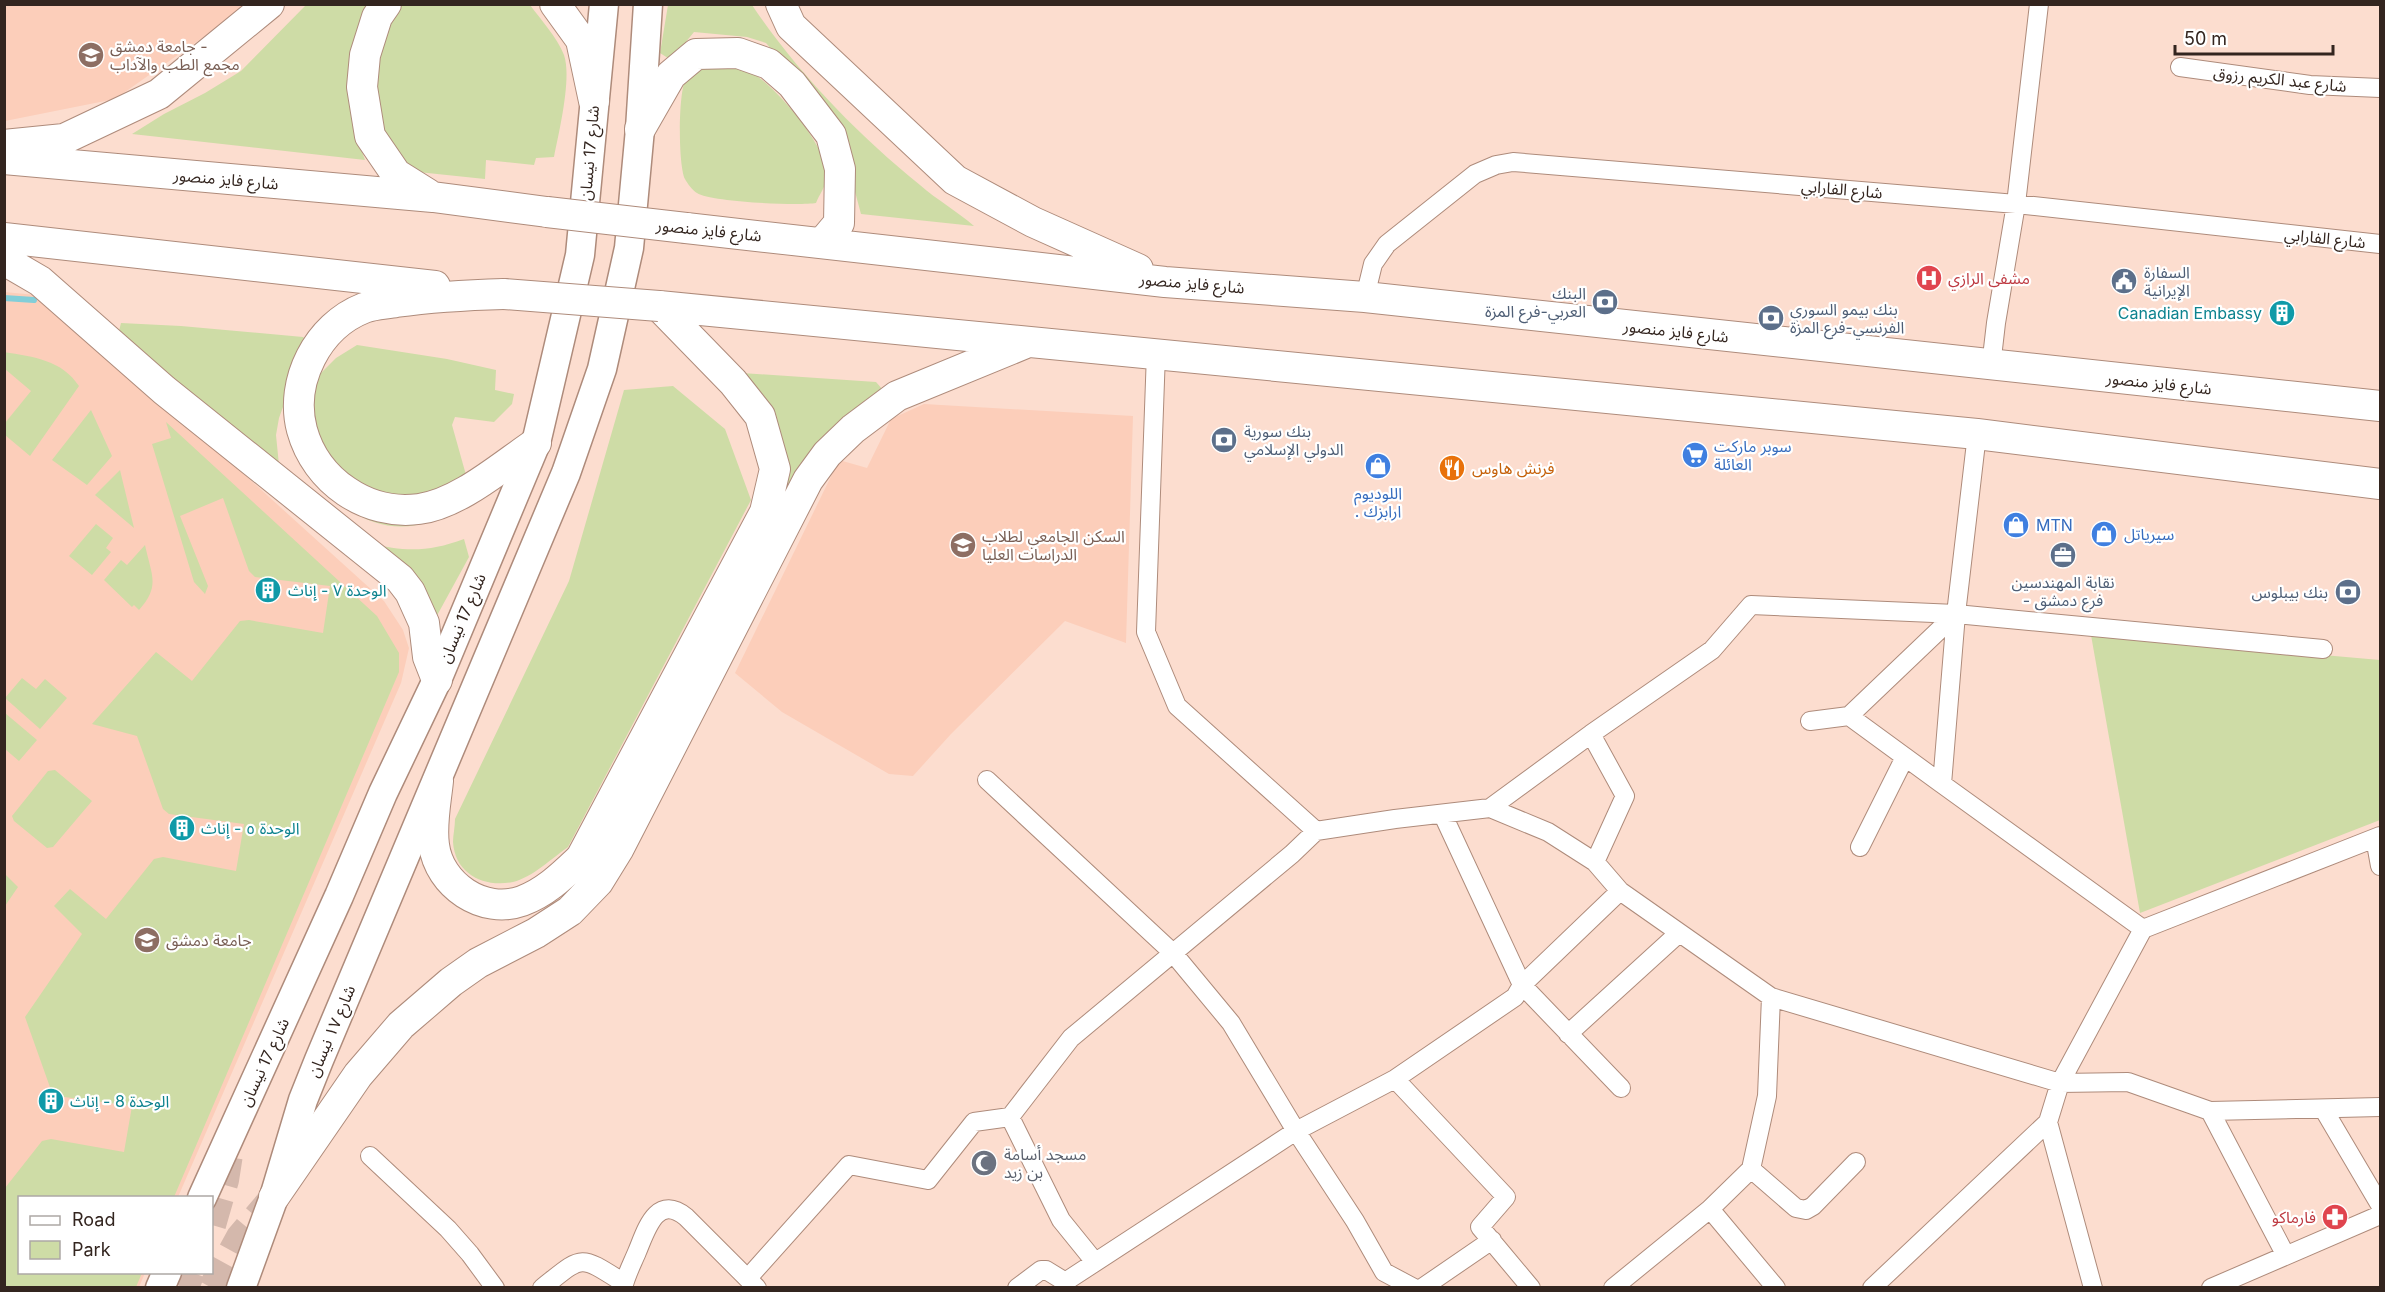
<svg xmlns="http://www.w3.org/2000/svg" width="2385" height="1292" font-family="Inter,'Noto Sans Arabic',sans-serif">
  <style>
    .built { fill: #fcceba }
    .green { fill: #cedca6 }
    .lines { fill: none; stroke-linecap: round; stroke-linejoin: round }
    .stream { stroke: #82ced8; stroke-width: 6 }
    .primary-tunnel { stroke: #d4b8ac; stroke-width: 28; stroke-dasharray: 28 14; stroke-linecap: butt }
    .minor-casing { stroke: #ae8b7b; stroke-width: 20 }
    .primary-casing { stroke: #ae8b7b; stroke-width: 31 }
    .trunk-casing { stroke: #ae8b7b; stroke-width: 32 }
    .minor { stroke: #fff; stroke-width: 18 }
    .primary { stroke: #fff; stroke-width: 28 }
    .trunk { stroke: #fff; stroke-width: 30 }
    .trunk-bridge-casing { stroke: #ae8b7b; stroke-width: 32; stroke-linecap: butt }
    .trunk-bridge { stroke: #fff; stroke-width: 30 }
    .labels { text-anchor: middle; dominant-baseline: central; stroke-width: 4.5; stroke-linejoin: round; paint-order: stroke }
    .education-label { font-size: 16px; fill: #785e54; stroke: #fff; text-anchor: start }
    .street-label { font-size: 16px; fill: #33251f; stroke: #fff }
    .service-label { font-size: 16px; fill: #4e5e75; stroke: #fff; text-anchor: start }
    .health-label { font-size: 16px; fill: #be3a42; stroke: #fff; text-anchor: start }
    .culture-label { font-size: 16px; fill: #0d838f; stroke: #fff; text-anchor: start }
    .shop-label { font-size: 16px; fill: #366cbe; stroke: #fff; text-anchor: start }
    .food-label { font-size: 16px; fill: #c56008; stroke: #fff; text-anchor: start }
    .worship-label { font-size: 16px; fill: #5b616d; stroke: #fff; text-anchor: start }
  </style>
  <rect width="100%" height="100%" fill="#fcddcf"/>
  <path class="built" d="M 5,5 L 249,5 L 115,99 L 5,121 Z
    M 4,292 L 47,296 L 384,601 L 403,630 L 409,648 L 401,683 L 178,1197 L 20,1198 L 20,1272 L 145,1273 L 139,1287 L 5,1287 Z
    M 924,404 L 1133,416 L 1126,643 L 1065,621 L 951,734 L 913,776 L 889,774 L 782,712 L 735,673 L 839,460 L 867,468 L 891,419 Z"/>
  <path class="green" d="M 306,5 L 370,5 C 365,17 357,30 353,44 C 343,84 351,121 365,160 L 132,134 L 164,114 L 205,93 L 241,71 Z
    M 402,5 L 530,5 C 541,20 557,37 564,55 C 572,78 559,132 554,157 L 536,158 L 534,165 L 486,160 L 485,179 L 418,172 L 403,164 L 386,143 L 376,81 L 378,52 L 387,23 Z
    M 668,5 L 752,5 C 797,72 857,134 920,185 C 937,200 957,211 974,226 L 861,214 L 837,125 L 766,43 L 747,37 L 694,32 L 671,60 L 660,53 Z
    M 713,64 C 724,66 740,66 750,71 C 776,87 828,146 827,177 C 826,186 819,195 816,203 C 798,206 710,202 697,193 C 693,191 687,183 685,179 C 678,165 678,92 686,78 C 691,69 704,67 713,64 Z
    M 121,323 L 181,326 L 303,337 L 307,341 L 279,418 L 276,435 L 280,475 L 116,343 Z
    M 357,345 L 447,359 L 496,370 L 495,390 L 514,394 L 512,404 L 494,422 L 455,417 L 452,425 L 473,500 C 423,534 379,538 331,496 L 310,398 L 318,376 L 336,358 Z
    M 4,352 C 34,357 62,360 79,386 L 30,456 L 5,435 L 5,423 L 31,391 L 5,369 Z
    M 712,371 L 876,382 L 883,390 L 785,498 L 776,461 Z
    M 673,386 L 725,429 L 751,500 L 568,847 C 552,858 533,877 513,882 C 484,888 455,874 453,842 C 453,835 455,827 455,819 L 569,581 L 624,390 Z
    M 91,410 L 112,456 L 87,485 L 52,460 Z
    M 166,422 L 377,616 L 399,653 L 399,672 L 174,1197 L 20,1198 L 20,1272 L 142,1273 L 136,1287 L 5,1287 L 5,1188 L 42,1141 L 51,1139 L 124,1152 L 132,1106 L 57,1096 L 51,1090 L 25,1017 L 82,934 L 54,906 L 70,889 L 106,919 L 154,859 L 163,857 L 236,871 L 244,824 L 169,814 L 163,809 L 137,736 L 92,724 L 156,652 L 192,681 L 240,621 L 249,620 L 323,633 L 330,586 L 255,577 L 249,571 L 223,498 L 180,516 L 208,586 L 205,594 L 194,582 L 152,444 L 171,438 Z
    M 120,470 L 134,528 L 95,495 Z
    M 96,524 L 113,538 L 106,548 L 111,552 L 92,575 L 69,556 Z
    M 464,539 L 469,557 L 434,621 L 369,543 C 405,552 429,552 464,539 Z
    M 145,545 C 151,574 161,586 139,610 L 134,605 L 132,607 L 104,580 L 121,560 L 127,565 Z
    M 2091,635 L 2380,660 L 2380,820 L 2140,913 Z
    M 22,678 L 36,689 L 45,679 L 67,698 L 40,729 L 5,698 Z
    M 5,713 L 37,740 L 19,761 L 5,749 Z
    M 55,770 L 92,801 L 53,847 L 47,848 L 14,821 L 12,816 L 48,771 Z
    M 5,874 L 18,887 L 5,906 Z"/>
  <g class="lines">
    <path class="stream" d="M 4,298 L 34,300"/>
    <path class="primary-tunnel" d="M 212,1225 L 225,1180 L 230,1148
      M 185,1288 L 191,1272
      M 212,1288 L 240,1237 L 273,1198"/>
    <defs>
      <path id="minor" d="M 2180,67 L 2310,85 L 2380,88
        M 1365,297 L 1373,264 L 1387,244 L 1475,174 L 1496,165 L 1513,162 L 2016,204 L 2380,244
        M 1156,353 L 1146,632 L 1177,706 L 1316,831
        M 1991,366 L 1996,323 L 2016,204 L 2039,4
        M 1956,614 L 1942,784 L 2143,929
        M 1849,716 L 1942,784
        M 1810,721 L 1849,716 L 1956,614 L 2323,649
        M 1591,734 L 1625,796 L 1595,862
        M 987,780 L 1173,953 L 1231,1023 L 1296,1131 L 1355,1221 L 1384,1272 L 1414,1288
        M 1490,808 L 1591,734 L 1712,650 L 1751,605 L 1956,614 L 1977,434
        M 1443,815 L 1522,985 L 1621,1088
        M 2375,838 L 2380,866
        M 1860,847 L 1905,757
        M 1568,1034 L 1679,933
        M 1395,1079 L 1506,1197 L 1480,1227 L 1531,1288
        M 2324,1110 L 2380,1205
        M 2210,1111 L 2285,1254
        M 1010,1117 L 1061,1220 L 1095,1262
        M 2048,1122 L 2093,1288
        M 370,1156 L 448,1229 L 470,1254 L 495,1288
        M 1751,1169 L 1796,1208 L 1806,1210 L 1813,1206 L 1856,1162
        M 1710,1209 L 1751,1169 L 1767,1096 L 1771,997
        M 748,1278 L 849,1165 L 928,1180 L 974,1122 L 1010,1117 L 1071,1038 L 1292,854 L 1316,831 L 1395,819 L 1490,808 L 1548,832 L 1595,862 L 1620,891 L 1771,997 L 2060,1083 L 2128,1082 L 2210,1111 L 2380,1107
        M 542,1288 C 584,1255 578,1254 624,1283
        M 623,1288 C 626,1275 632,1264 637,1252 C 646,1231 656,1193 686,1217 L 757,1288
        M 1017,1288 L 1041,1270 L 1046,1270 L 1064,1281 L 1068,1280 L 1296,1131 L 1395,1079 L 1515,997 L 1522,985 L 1620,891
        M 1422,1288 L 1492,1240
        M 1613,1288 L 1710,1209 L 1776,1288
        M 1872,1288 L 2048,1122 L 2060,1083 L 2143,929 L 2380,836
        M 2211,1288 L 2380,1215"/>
      <path id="primary" d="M 202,1198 L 339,896 L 383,793 L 437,680 L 536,443 L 580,255 L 604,4
        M 160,1288 L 167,1272
        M 241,1288 L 274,1197 L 303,1100 L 319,1060 L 566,473 L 602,369 L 629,248 L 640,129 L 648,4"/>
      <path id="trunk" d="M 386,4 L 377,17 L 365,55 L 362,87 L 370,136 L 396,174 L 428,194
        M 555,4 L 581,40 L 594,101
        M 781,4 L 791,26 L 955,180 L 1033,222 L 1138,269
        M 640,129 L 671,75 L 696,54 L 738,53 L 769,64 L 792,84 L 831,135 L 840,169 L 839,223 L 823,242
        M 4,145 L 64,139 L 159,94 L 269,4
        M 4,159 L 433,197 L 547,212
        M 686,228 L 1165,282 L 1365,297 L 2380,406
        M 4,238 L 435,286
        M 4,260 L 40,281 L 164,390 L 400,579 L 410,592 L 424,623 L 428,657 L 437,680
        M 504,294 C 467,295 432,297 396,302 C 386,304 374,304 364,308 C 318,326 289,381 302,430 C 316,481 367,516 419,509 C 459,504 503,465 536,443
        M 659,306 L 1977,434 L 2380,484
        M 438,781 C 436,801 431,824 434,845 C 439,885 483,915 522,901 C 546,892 563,875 581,858 L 765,512 L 775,469 L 760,416 L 733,382 L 659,306
        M 274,1197 L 358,1075 L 401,1025 L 451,982 L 478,963 L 536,933 L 570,911 L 598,882 L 619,848 L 808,480 L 827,454 L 853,429 L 897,396 L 1026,343"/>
    </defs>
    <use href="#minor" class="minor-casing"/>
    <use href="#primary" class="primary-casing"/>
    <use href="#trunk" class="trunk-casing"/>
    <use href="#minor" class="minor"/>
    <use href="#primary" class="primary"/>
    <use href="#trunk" class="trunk"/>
    <defs>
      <path id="trunk-bridge" d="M 547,212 L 686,228
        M 504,294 L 659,306"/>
    </defs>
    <use href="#trunk-bridge" class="trunk-bridge-casing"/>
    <use href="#trunk-bridge" class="trunk-bridge"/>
  </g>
  <defs>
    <symbol id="university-disc" viewBox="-11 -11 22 22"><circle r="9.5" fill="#8d6e63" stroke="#fff"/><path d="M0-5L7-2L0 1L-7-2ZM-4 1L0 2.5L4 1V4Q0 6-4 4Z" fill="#fff"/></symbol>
    <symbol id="hospital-disc" viewBox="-11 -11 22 22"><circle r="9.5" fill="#e0444e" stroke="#fff"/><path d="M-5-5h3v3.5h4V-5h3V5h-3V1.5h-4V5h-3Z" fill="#fff"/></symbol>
    <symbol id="civic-disc" viewBox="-11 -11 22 22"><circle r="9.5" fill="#5c6f8a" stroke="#fff"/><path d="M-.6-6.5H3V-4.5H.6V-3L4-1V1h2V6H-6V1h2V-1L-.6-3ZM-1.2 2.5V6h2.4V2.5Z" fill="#fff"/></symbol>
    <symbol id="bank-disc" viewBox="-11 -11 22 22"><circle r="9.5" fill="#5c6f8a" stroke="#fff"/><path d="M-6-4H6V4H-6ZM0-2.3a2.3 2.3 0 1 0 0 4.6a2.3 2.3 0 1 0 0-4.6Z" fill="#fff"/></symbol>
    <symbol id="building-disc" viewBox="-11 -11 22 22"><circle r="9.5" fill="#0f9aa8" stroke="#fff"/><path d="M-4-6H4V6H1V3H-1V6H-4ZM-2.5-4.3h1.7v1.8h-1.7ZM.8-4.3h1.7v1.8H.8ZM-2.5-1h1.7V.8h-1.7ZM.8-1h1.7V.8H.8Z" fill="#fff"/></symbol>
    <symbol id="supermarket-disc" viewBox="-11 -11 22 22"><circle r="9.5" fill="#3f7fe0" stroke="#fff"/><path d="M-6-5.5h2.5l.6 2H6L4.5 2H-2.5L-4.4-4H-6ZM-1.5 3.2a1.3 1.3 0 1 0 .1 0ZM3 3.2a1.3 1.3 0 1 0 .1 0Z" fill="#fff"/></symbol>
    <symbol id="shop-disc" viewBox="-11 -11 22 22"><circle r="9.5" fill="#3f7fe0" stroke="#fff"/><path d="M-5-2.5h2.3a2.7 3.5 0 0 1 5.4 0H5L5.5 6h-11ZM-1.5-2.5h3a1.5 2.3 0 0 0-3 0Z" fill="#fff"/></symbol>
    <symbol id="restaurant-disc" viewBox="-11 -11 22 22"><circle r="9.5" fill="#e8710a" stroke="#fff"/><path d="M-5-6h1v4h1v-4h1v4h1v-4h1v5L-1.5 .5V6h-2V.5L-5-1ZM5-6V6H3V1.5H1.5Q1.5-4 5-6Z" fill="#fff"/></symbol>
    <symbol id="office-disc" viewBox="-11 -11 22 22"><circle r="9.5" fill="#5c6f8a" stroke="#fff"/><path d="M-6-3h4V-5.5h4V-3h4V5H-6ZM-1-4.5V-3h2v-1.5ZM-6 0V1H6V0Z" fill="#fff"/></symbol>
    <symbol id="mosque-disc" viewBox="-11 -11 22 22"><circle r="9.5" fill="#6b7280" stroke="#fff"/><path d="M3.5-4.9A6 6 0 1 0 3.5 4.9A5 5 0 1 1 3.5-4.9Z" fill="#fff"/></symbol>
    <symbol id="pharmacy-disc" viewBox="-11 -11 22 22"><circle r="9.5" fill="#e0444e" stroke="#fff"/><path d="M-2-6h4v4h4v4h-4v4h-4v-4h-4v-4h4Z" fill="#fff"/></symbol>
  </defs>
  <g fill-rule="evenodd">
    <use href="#university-disc" x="76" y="40" width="30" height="30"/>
    <use href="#hospital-disc" x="1914" y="263" width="30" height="30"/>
    <use href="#civic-disc" x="2109" y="266" width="30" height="30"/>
    <use href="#bank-disc" x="1590" y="287" width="30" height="30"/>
    <use href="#building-disc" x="2267" y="298" width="30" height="30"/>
    <use href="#bank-disc" x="1756" y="303" width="30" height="30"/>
    <use href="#bank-disc" x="1209" y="425" width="30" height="30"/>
    <use href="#supermarket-disc" x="1680" y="440" width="30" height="30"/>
    <use href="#shop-disc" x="1363" y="451" width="30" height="30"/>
    <use href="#restaurant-disc" x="1437" y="453" width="30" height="30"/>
    <use href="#shop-disc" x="2001" y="510" width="30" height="30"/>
    <use href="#shop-disc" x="2089" y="519" width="30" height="30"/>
    <use href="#university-disc" x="948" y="530" width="30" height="30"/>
    <use href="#office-disc" x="2048" y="540" width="30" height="30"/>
    <use href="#building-disc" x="253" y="575" width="30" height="30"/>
    <use href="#bank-disc" x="2333" y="577" width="30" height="30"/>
    <use href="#building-disc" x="167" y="813" width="30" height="30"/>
    <use href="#university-disc" x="132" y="925" width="30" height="30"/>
    <use href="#building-disc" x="36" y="1086" width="30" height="30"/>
    <use href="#mosque-disc" x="969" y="1148" width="30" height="30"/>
    <use href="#pharmacy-disc" x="2320" y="1202" width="30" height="30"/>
  </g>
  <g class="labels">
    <g class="education-label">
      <text x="110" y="46">جامعة دمشق -<tspan x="110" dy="18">مجمع الطب والآداب</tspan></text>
      <text x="982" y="536">السكن الجامعي لطلاب<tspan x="982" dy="18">الدراسات العليا</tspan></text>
      <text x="166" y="940">جامعة دمشق</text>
    </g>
    <g class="street-label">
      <text transform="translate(2280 79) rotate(6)">شارع عبد الكريم رزوق</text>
      <text transform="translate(589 153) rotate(-85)">شارع 17 نيسان</text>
      <text transform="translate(226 179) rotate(5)">شارع فايز منصور</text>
      <text transform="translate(1842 189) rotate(5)">شارع الفارابي</text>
      <text transform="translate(709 230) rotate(6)">شارع فايز منصور</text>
      <text transform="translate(2325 238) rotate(6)">شارع الفارابي</text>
      <text transform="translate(1192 283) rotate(5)">شارع فايز منصور</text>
      <text transform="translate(1676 331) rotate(6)">شارع فايز منصور</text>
      <text transform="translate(2159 383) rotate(6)">شارع فايز منصور</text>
      <text transform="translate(462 618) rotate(-67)">شارع 17 نيسان</text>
      <text transform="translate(331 1031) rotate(-67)">شارع ١٧ نيسان</text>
      <text transform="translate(264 1062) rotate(-65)">شارع 17 نيسان</text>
    </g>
    <g class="service-label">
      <text x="2144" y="272">السفارة<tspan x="2144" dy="18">الإيرانية</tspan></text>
      <text x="1586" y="293" text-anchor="end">البنك<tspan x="1586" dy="18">العربي-فرع المزة</tspan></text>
      <text x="1790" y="309">بنك بيمو السوري<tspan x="1790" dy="18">الفرنسي-فرع المزة</tspan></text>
      <text x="1244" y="431">بنك سورية<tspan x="1244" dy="18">الدولي الإسلامي</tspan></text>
      <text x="2063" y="582" text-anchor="middle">نقابة المهندسين<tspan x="2063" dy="18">- فرع دمشق</tspan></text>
      <text x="2328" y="592" text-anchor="end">بنك بيبلوس</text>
    </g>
    <g class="health-label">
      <text x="1948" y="278">مشفى الرازي</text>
      <text x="2316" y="1217" text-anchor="end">فارماكو</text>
    </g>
    <g class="culture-label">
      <text x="2262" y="313" text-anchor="end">Canadian Embassy</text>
      <text x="288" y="590">الوحدة ٧ - إناث</text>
      <text x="201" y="828">الوحدة ٥ - إناث</text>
      <text x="70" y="1101">الوحدة 8 - إناث</text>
    </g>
    <g class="shop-label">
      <text x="1714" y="446">سوبر ماركت<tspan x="1714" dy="18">العائلة</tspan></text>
      <text x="1378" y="493" text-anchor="middle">اللوديوم<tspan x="1378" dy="18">. ارابزك</tspan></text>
      <text x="2036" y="525">MTN</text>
      <text x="2124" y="534">سيرياتل</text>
    </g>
    <g class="food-label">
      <text x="1472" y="468">فرنش هاوس</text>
    </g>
    <g class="worship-label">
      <text x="1004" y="1154">مسجد أسامة<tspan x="1004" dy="18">بن زيد</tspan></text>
    </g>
  </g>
  <rect width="2385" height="1292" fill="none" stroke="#33251f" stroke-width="12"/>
  <rect x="18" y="1196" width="195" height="78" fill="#ffffff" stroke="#ada8a5" stroke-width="1.5"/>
  <rect x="30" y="1216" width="30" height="9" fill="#ffffff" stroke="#ada8a5" stroke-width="1.5"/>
  <text x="72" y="1226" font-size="18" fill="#33251f">Road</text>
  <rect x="30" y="1241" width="30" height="18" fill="#cedca6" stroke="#ada8a5" stroke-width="1.5"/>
  <text x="72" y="1256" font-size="18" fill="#33251f">Park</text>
  <path d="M2175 45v9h158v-9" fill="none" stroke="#33251f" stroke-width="3"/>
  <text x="2184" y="45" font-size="18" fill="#33251f" stroke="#ffffff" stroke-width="4.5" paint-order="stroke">50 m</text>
</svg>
